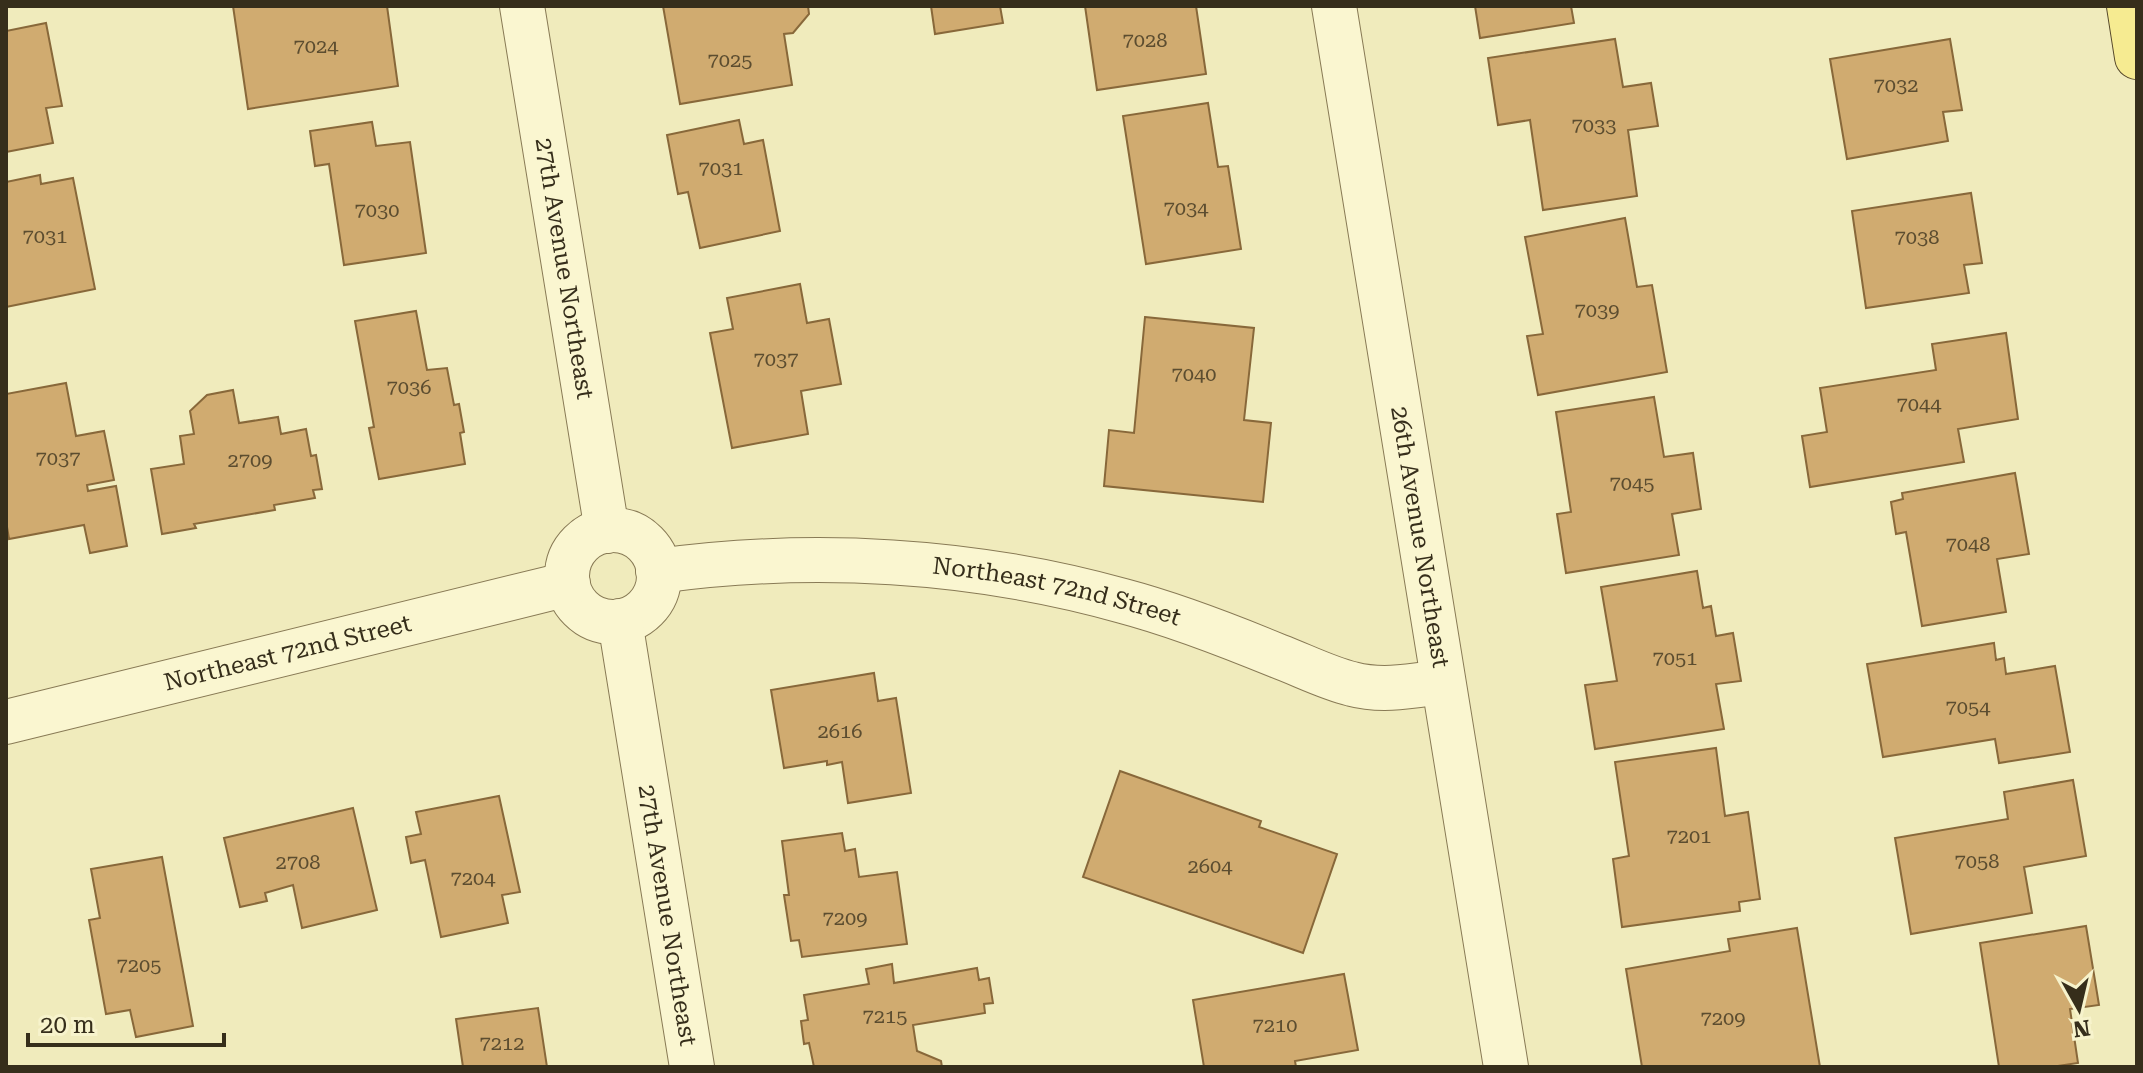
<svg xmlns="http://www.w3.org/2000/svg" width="2143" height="1073" font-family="'Roboto Serif',serif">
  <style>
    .building { fill: #d0ab70; stroke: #88683a; stroke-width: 2 }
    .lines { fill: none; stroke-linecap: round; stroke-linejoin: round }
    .minor-casing { stroke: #887a55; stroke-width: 46 }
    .major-casing { stroke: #55472a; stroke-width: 46 }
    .minor { stroke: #faf6d0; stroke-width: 44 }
    .major { stroke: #f6eb91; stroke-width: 44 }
    .labels { text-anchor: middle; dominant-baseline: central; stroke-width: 6; stroke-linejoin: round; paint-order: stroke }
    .number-label { font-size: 20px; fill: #5c4d30 }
    .street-label { font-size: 24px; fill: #362e1b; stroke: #f7f3cc }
  </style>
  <rect width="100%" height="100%" fill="#f0ebbc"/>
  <path class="building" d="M 233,6 L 387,6 L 398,86 L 248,109 Z
    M 663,6 L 808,6 L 809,14 L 793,33 L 784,34 L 792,85 L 680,104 Z
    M 931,6 L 1000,6 L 1003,23 L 935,34 Z
    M 1085,6 L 1196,6 L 1206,74 L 1097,90 Z
    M 1475,6 L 1571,6 L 1574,23 L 1480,38 Z
    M 46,23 L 62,106 L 46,108 L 53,143 L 6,152 L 6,31 Z
    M 1615,39 L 1623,87 L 1651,83 L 1658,126 L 1628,130 L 1637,196 L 1543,210 L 1530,120 L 1498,125 L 1488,58 Z
    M 1950,39 L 1962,110 L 1943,112 L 1948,141 L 1847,159 L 1830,59 Z
    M 1208,103 L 1218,167 L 1228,166 L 1241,249 L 1146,264 L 1123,116 Z
    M 739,120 L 744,144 L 763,140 L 780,231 L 700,248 L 688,192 L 678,194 L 667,135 Z
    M 372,122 L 376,146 L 410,142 L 426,253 L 344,265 L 329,164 L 315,166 L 310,131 Z
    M 40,175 L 41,184 L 73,178 L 95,289 L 6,307 L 6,182 Z
    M 1971,193 L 1982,263 L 1964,265 L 1969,293 L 1866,308 L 1852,211 Z
    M 1625,218 L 1637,287 L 1652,285 L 1667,372 L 1538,395 L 1527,336 L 1543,334 L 1525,237 Z
    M 800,284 L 807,323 L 829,319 L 841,384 L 801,391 L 808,434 L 732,448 L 710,333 L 733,329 L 727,298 Z
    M 416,311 L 427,370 L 447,368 L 454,405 L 459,404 L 464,432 L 460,433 L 465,464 L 379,479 L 369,428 L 374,427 L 355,321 Z
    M 1145,317 L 1254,328 L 1244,420 L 1271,423 L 1263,502 L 1104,486 L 1109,430 L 1134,433 Z
    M 2006,333 L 2018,419 L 1958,429 L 1964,462 L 1810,487 L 1802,436 L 1827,432 L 1820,388 L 1936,370 L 1932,344 Z
    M 66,383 L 76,436 L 104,431 L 114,480 L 87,485 L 88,491 L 116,486 L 127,546 L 90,553 L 84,525 L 9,539 L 6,521 L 6,394 Z
    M 233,390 L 239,423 L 278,417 L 281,434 L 306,429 L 311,456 L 316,455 L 322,489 L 313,490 L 315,498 L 274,505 L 275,510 L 194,524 L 196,528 L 162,534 L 151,469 L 184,464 L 180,436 L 194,434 L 190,411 L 207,395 Z
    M 1654,397 L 1664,457 L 1693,453 L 1701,509 L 1672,514 L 1679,555 L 1566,573 L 1557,514 L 1571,512 L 1556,412 Z
    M 2015,473 L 2029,554 L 1997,559 L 2006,612 L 1922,626 L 1906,532 L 1896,534 L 1891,502 L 1903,499 L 1902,493 Z
    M 1697,571 L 1703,608 L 1711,606 L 1716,636 L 1733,633 L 1741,681 L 1716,684 L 1724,729 L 1595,749 L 1585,685 L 1617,681 L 1601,587 Z
    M 1994,643 L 1996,660 L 2004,658 L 2006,674 L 2055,666 L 2070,752 L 1999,763 L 1995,739 L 1883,757 L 1867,664 Z
    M 874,673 L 878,701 L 896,698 L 911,793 L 848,803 L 842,762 L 827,765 L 827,761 L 784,768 L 771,690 Z
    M 1716,748 L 1725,816 L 1748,812 L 1760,899 L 1739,902 L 1740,911 L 1622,927 L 1613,859 L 1629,856 L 1615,762 Z
    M 1120,771 L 1261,821 L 1259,827 L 1337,854 L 1303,953 L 1083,877 Z
    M 2073,780 L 2086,856 L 2024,867 L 2032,913 L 1911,934 L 1895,838 L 2008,819 L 2004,792 Z
    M 499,796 L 520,892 L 502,895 L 508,923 L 441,937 L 425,860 L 411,863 L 406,837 L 421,834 L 416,812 Z
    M 353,808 L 377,910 L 302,928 L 293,885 L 265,893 L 267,901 L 240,907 L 224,838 Z
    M 842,833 L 845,851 L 855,849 L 859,877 L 897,872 L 907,944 L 802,957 L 799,940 L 791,941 L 784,895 L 789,895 L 782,841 Z
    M 162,857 L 193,1026 L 136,1037 L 130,1010 L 106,1014 L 89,920 L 100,918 L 91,869 Z
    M 2086,926 L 2099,1005 L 2070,1009 L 2078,1063 L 2051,1067 L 1999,1067 L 1980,943 Z
    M 1797,928 L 1820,1067 L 1642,1067 L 1626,969 L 1730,951 L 1728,939 Z
    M 892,964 L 894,983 L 977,968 L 979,980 L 989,978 L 993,1003 L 984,1004 L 985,1013 L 913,1025 L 917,1051 L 941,1061 L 942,1067 L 814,1067 L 809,1043 L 804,1044 L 801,1021 L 808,1020 L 804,995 L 869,984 L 866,969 Z
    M 1344,974 L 1358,1050 L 1295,1061 L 1296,1067 L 1204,1067 L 1193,1000 Z
    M 538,1008 L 547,1067 L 463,1067 L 456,1019 Z"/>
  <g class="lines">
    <defs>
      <g id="minor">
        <path id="s1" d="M 522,6 L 607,531"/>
        <path id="s2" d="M 1334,6 L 1506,1067"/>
        <circle cx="613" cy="576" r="46"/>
        <path id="s3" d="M 658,571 C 812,550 973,559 1123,601 C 1176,615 1227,635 1278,656 C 1302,665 1327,678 1352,684 C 1382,692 1412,686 1442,682"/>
        <path id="s4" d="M 620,621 L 692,1067"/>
        <path id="s5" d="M 6,722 L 568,584"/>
      </g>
      <path id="major" d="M 2129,6 L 2137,57"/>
    </defs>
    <use href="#minor" class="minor-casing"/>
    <use href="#major" class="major-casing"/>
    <use href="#minor" class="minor"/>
    <use href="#major" class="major"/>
  </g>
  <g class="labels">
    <g class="number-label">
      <text x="1145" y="40">7028</text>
      <text x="316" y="46">7024</text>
      <text x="730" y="60">7025</text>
      <text x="1896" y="85">7032</text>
      <text x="1594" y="125">7033</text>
      <text x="721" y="168">7031</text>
      <text x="1186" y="208">7034</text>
      <text x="377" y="210">7030</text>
      <text x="45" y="236">7031</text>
      <text x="1917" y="237">7038</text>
      <text x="1597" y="310">7039</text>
      <text x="776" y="359">7037</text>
      <text x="1194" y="374">7040</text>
      <text x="409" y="387">7036</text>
      <text x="1919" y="404">7044</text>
      <text x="58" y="458">7037</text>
      <text x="250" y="460">2709</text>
      <text x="1632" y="483">7045</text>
      <text x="1968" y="544">7048</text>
      <text x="1675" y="658">7051</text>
      <text x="1968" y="707">7054</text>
      <text x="840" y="731">2616</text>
      <text x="1689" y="836">7201</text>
      <text x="1977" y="861">7058</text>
      <text x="298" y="862">2708</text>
      <text x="1210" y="866">2604</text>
      <text x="473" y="878">7204</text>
      <text x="845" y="918">7209</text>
      <text x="139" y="965">7205</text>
      <text x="885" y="1016">7215</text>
      <text x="1723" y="1018">7209</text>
      <text x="1275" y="1025">7210</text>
      <text x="502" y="1043">7212</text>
    </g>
    <g class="street-label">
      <text stroke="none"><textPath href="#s1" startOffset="266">27th Avenue Northeast</textPath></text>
      <text stroke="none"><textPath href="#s2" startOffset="538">26th Avenue Northeast</textPath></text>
      <text stroke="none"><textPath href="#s3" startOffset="402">Northeast 72nd Street</textPath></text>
      <text stroke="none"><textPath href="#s5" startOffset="290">Northeast 72nd Street</textPath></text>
      <text stroke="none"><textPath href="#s4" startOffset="298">27th Avenue Northeast</textPath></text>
    </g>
  </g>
  <rect width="2143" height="1073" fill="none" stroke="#362e1b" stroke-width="16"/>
  <g transform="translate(2079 1009) rotate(172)" stroke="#f7f3cc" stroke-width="6" paint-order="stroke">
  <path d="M0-6L14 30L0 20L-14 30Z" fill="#362e1b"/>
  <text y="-12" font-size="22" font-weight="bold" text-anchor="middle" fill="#362e1b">N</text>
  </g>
  <path d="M28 1033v12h196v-12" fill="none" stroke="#362e1b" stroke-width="4"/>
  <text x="40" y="1033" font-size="24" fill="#362e1b" stroke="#f7f3cc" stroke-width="6" paint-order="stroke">20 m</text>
</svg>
